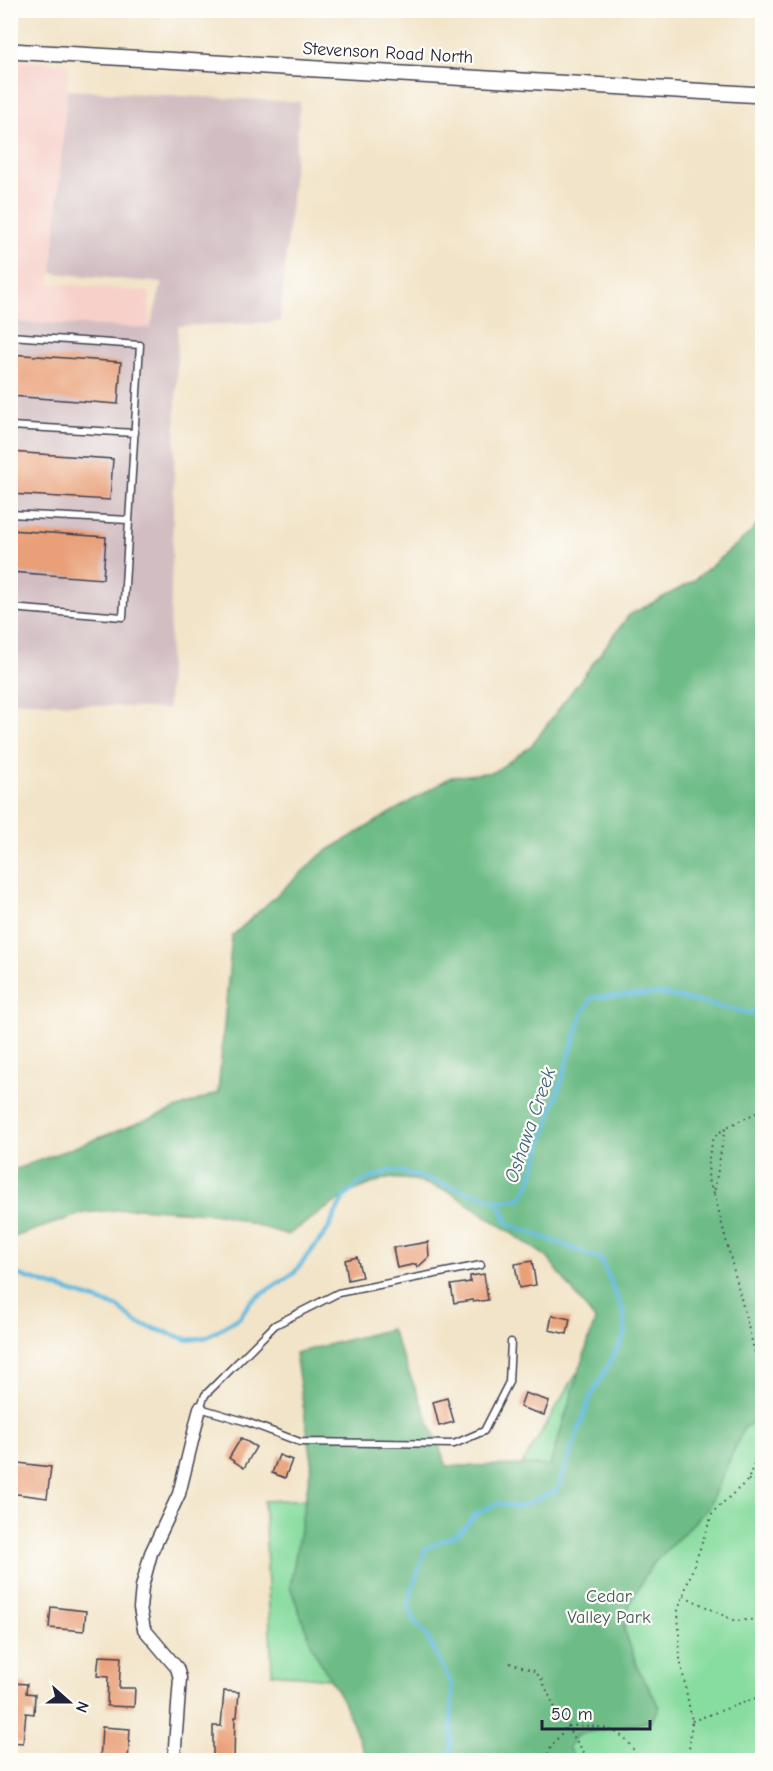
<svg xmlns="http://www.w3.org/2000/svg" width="773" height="1771" font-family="'Comic Neue',sans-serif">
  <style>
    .built { fill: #f7d0ca }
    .industrial { fill: #d2bec2 }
    .green { fill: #87dc9f; stroke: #547f6d; stroke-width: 1.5 }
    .forest { fill: #6dbc86; stroke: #486f60; stroke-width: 1.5 }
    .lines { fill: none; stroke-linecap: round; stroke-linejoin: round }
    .stream { stroke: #60bade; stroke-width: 4.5 }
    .building { fill: #e99f77 }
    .service-casing { stroke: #413f50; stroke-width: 9 }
    .minor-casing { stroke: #413f50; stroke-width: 15 }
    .tertiary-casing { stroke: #413f50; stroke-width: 18 }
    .path { stroke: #413f50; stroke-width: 2; stroke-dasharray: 1.5 4.5; stroke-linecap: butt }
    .service { stroke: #fff; stroke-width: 6 }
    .minor { stroke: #fff; stroke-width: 12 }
    .tertiary { stroke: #fff; stroke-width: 15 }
    .labels { text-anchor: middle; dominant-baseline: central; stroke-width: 4.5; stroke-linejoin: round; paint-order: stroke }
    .street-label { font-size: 18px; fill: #22223b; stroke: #fdfcf7 }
    .park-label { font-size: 18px; fill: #405a59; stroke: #fdfcf7 }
    .water-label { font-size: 20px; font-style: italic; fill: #3b5f7c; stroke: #fdfcf7 }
  </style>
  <rect width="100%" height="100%" fill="#fdfcf7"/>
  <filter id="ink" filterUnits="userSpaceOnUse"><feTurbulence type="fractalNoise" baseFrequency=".0167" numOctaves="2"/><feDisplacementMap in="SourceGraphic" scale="12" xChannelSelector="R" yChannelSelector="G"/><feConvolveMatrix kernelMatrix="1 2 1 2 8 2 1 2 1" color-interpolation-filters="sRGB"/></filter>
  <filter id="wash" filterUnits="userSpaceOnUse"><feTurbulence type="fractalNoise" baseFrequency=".008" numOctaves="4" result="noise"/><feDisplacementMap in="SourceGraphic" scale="24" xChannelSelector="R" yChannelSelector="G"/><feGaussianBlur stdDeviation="1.35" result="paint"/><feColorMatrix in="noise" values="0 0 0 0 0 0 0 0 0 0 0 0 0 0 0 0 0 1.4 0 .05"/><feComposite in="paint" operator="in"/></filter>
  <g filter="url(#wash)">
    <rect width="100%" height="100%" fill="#f2e4c8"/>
    <path class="built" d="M 11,60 L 69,64 L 52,273 L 49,283 L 149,292 L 150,328 L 11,322 Z"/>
    <path class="industrial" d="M 67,90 L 300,102 L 280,322 L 178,326 L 168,709 L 11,701 L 11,322 L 150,328 L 162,283 L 52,273 Z"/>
    <path class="green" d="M 762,761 L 762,1760 L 374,1760 L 376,1684 L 272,1673 L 264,1501 L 506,1491 L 606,1325 Z"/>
    <path class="forest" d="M 762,519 L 762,1416 L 744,1428 L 708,1508 L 651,1566 L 630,1603 L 624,1629 L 639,1671 L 660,1707 L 651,1721 L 578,1734 L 568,1747 L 575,1760 L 375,1760 L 366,1756 L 343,1701 L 314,1651 L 290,1587 L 312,1461 L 295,1353 L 391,1329 L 447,1466 L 550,1465 L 595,1320 L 547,1257 L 450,1192 L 415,1180 L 386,1178 L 349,1193 L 288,1235 L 220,1214 L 139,1208 L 84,1213 L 11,1238 L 11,1171 L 218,1093 L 232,936 L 323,853 L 451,777 L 494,772 L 531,746 L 629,615 L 692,582 L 750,533 Z"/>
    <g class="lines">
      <path class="stream" d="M 10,1280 L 19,1275 L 118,1307 L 137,1323 L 189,1340 L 207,1337 L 239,1318 L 251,1301 L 294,1273 L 327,1231 L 344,1197 L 362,1182 L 390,1171 L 403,1172 L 498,1201 L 520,1199 L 528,1188 L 582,1015 L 592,997 L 661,994 L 749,1013 L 762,1010
        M 451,1760 L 452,1685 L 426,1635 L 415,1622 L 408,1602 L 426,1548 L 460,1533 L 476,1514 L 497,1503 L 517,1507 L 557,1491 L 590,1398 L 625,1335 L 624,1314 L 601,1259 L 508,1224 L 498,1201"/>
    </g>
    <g id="blocks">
      <path class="building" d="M 10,354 L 121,362 L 118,404 L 10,396 Z
        M 10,452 L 113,459 L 110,500 L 10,494 Z
        M 10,530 L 106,537 L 103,579 L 10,572 Z
        M 428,1242 L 429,1257 L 417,1268 L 416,1264 L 397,1268 L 393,1248 Z
        M 357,1257 L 362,1277 L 348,1280 L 345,1260 Z
        M 532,1261 L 536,1285 L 519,1288 L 515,1264 Z
        M 484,1274 L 488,1300 L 473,1302 L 473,1300 L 454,1303 L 451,1285 L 470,1282 L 470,1276 Z
        M 552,1315 L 570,1319 L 567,1334 L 549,1330 Z
        M 525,1393 L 549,1401 L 544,1415 L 520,1407 Z
        M 447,1398 L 454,1422 L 439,1426 L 433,1402 Z
        M 241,1438 L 256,1447 L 244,1468 L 229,1458 Z
        M 279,1455 L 292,1460 L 285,1478 L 272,1473 Z
        M 10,1462 L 51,1467 L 47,1498 L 10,1493 Z
        M 51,1607 L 86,1611 L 84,1631 L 49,1628 Z
        M 99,1656 L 121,1657 L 119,1688 L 135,1688 L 134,1707 L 107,1706 L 108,1677 L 97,1676 Z
        M 13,1683 L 27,1684 L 26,1693 L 35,1694 L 34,1714 L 26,1713 L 23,1743 L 10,1742 L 10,1692 L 12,1692 Z
        M 224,1691 L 239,1692 L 237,1717 L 235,1717 L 234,1761 L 213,1761 L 213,1726 L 221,1726 Z
        M 102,1727 L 130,1729 L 128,1761 L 100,1761 Z"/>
    </g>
  </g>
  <g filter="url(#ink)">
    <use href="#blocks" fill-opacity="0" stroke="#413f50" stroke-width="1.5"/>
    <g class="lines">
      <defs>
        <path id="service" d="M 10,336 L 140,345 L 123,617 L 10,608
          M 10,426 L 135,433
          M 10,514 L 129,520
          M 481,1265 L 338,1293 L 275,1325 L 205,1395 L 200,1408 L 247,1422 L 300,1442 L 454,1444 L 484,1431 L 509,1382 L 511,1342"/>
        <path id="minor" d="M 174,1760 L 180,1678 L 177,1668 L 144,1629 L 140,1608 L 142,1587 L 151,1553 L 179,1494 L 200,1408"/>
        <path id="tertiary" d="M 10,51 L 762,95"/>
      </defs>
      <use href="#service" class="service-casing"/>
      <use href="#minor" class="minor-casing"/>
      <use href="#tertiary" class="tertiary-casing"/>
      <path class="path" d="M 762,1110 L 725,1128 L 714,1193 L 756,1357 L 762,1390
        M 714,1193 L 708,1180 L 709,1155 L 714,1137 L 725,1128
        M 748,1480 L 762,1480
        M 684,1596 L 735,1621 L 762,1619
        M 510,1663 L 534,1671 L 541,1678 L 556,1710 L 589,1760
        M 692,1721 L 762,1696
        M 545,1760 L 551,1747 L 567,1726 C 599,1725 626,1726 638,1760
        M 688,1760 L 692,1721 L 680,1659 L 678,1610 L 713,1512 L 748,1480 L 762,1441"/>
      <use href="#service" class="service"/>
      <use href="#minor" class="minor"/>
      <use href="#tertiary" class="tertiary"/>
    </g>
  </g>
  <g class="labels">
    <g class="street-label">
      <text transform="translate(388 53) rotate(3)">Stevenson Road North</text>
    </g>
    <g class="park-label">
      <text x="609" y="1596">Cedar<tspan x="609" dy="21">Valley Park</tspan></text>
    </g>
    <g class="water-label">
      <text transform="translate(530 1125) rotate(-71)">Oshawa Creek</text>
    </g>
  </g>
  <rect width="773" height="1771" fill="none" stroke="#fdfcf7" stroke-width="36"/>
  <g transform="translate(69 1702) rotate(111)" stroke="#fdfcf7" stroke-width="4.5" paint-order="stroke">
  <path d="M0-4.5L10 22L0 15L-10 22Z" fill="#22223b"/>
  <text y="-9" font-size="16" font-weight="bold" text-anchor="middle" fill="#22223b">N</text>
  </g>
  <path d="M542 1720v9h108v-9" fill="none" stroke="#22223b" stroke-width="3"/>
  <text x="551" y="1720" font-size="18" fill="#22223b" stroke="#fdfcf7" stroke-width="4.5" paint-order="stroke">50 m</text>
</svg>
